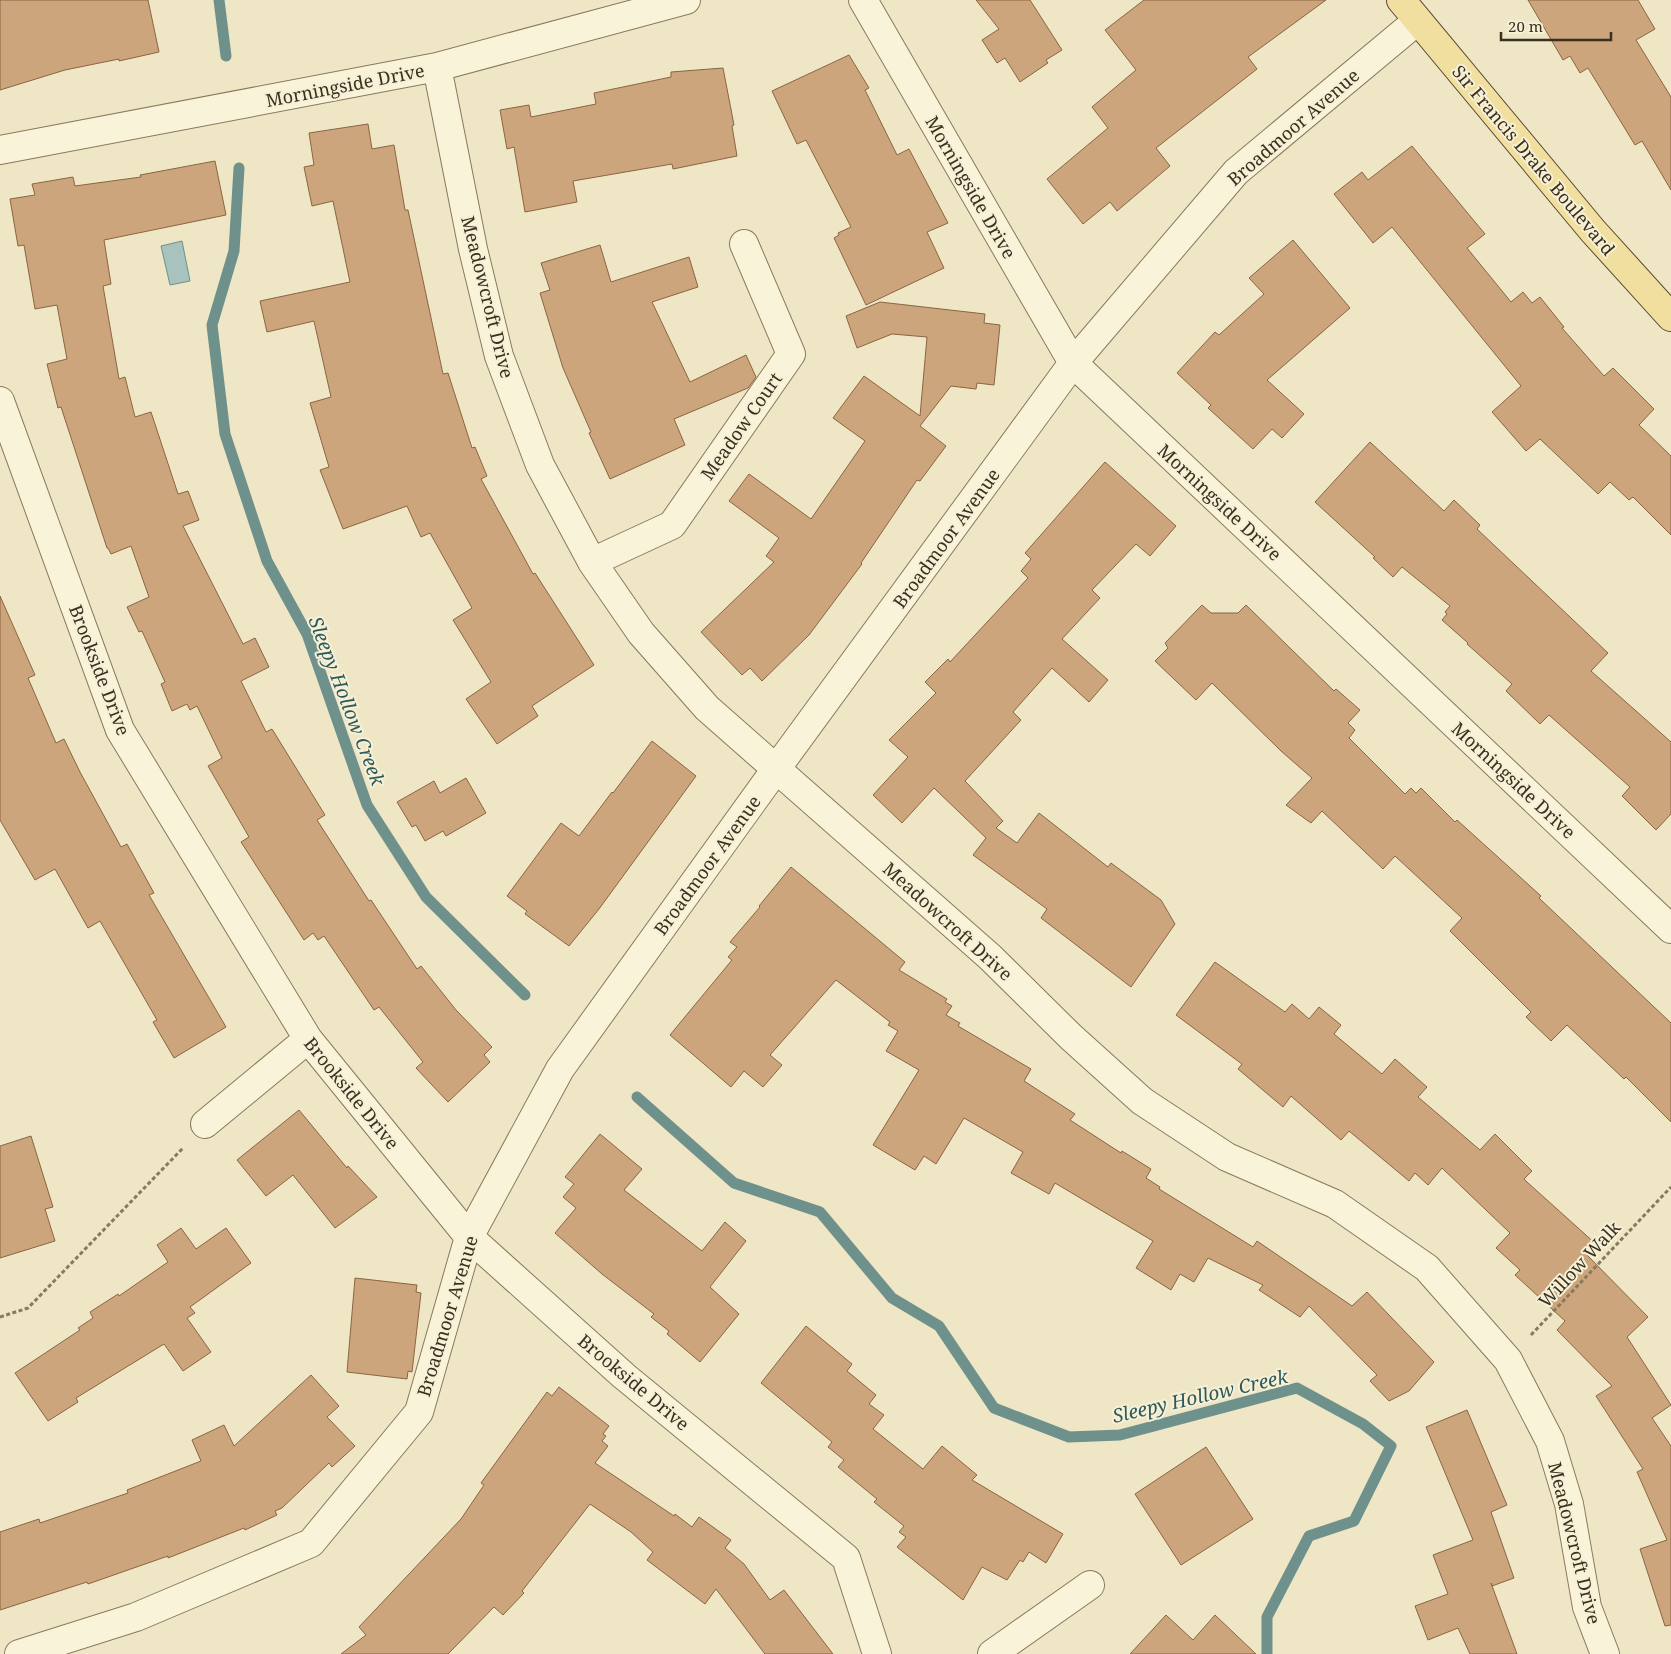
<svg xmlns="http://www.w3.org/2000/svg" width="1671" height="1654" font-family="'Noto Serif',serif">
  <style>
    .water { fill: #a8c2bd; stroke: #6e918c }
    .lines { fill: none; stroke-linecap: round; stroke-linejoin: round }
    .stream { stroke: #6e918c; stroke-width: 11 }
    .building { fill: #cda57c; stroke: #8a6541 }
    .street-casing { stroke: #8a795c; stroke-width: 30 }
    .primary-casing { stroke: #584730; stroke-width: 30 }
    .path { stroke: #8a795c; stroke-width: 3; stroke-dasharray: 4 2.5; stroke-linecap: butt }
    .street { stroke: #f9f3da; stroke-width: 28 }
    .primary { stroke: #f1df9f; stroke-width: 28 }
    .labels { text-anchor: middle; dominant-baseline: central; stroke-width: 4; stroke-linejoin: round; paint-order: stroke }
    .street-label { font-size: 18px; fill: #3b2f1f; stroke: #f6f0d6 }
    .water-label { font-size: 19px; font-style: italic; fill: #2f595a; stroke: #f6f0d6 }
  </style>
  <rect width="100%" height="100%" fill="#efe6c6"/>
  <path class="water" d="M 182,241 L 190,281 L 170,285 L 161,246 Z"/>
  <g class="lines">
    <path class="stream" d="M 219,0 L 226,56
      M 239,168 L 234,251 L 212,325 L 225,434 L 267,561 L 307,634 L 367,805 L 426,897 L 525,995
      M 637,1097 L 734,1183 L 820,1212 L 892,1298 L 939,1326 L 994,1408 L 1069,1437 L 1120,1435 L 1297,1388 L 1363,1424 L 1391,1446 L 1354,1521 L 1309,1536 L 1267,1617 L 1267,1654"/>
  </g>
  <path class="building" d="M 0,0 L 148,0 L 159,52 L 119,61 L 119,59 L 65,70 L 0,90 Z
    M 976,0 L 1030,0 L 1062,50 L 1046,60 L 1048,63 L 1020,82 L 1005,58 L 997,63 L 982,40 L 999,29 Z
    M 1144,0 L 1326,0 L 1248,57 L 1257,69 L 1156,148 L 1170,166 L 1117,211 L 1110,202 L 1083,224 L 1047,179 L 1108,128 L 1092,107 L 1136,70 L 1105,30 Z
    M 1528,0 L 1638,0 L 1655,29 L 1636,40 L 1671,97 L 1671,190 L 1642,141 L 1635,145 L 1588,68 L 1580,73 L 1570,56 L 1563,60 Z
    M 849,55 L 869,88 L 865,90 L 897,155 L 909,149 L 948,223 L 927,232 L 944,268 L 866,305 L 834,238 L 839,235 L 838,233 L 851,227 L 806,140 L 797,144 L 772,91 Z
    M 723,68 L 734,125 L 732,126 L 737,156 L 673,169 L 672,164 L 573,181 L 577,202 L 525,212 L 514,147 L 507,149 L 500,110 L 529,105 L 531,117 L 596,104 L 594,93 L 671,77 L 671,72 Z
    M 368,124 L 372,149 L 394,145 L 405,210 L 408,210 L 443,374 L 448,373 L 472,448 L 475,447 L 487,476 L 481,479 L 533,574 L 535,573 L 594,665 L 532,706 L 538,716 L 497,744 L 466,699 L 491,682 L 453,620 L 472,608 L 430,533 L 421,537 L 407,506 L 343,529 L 320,470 L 329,467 L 310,403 L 331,397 L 314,321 L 267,332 L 260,301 L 350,282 L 333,201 L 312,206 L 304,167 L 314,165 L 309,133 Z
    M 1412,146 L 1485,234 L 1467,248 L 1511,302 L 1523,292 L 1532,303 L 1540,297 L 1564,327 L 1562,328 L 1604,376 L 1613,368 L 1654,409 L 1639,425 L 1671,456 L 1671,535 L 1633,497 L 1629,500 L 1610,482 L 1598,494 L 1540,439 L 1526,451 L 1492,412 L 1521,386 L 1392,227 L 1373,243 L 1334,194 L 1362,172 L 1368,180 Z
    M 215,161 L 226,215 L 104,240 L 111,284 L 103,286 L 119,379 L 125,377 L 135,417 L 151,412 L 178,494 L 188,491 L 199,520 L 183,526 L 243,644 L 255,638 L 269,667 L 241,681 L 266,732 L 272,729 L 325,815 L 317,820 L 369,901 L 371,900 L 417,969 L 421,966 L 456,1010 L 492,1047 L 484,1055 L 490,1062 L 448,1102 L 416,1068 L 423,1062 L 379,1007 L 374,1010 L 324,936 L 318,940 L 313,933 L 304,940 L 241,842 L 249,837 L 208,766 L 222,758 L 197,706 L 190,710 L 187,704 L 172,711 L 161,684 L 165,682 L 142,631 L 139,632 L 127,607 L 149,597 L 131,546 L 111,554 L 108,548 L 107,548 L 61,407 L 58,408 L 47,364 L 67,359 L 57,305 L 35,309 L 24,245 L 18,246 L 10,199 L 35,195 L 32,184 L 73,177 L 75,186 L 141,177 L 140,175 Z
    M 1293,240 L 1350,308 L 1267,380 L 1304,414 L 1282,438 L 1272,429 L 1253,449 L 1208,408 L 1211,405 L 1177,373 L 1215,332 L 1219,335 L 1264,294 L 1249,278 Z
    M 600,245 L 611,282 L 689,257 L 698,287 L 652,302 L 690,382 L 746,355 L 756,377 L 748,388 L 674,419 L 685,445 L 610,479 L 589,433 L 591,432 L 563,368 L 540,293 L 550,290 L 541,263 Z
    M 880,302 L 985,314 L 984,323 L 1000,325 L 994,385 L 977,383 L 976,389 L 951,386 L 920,426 L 946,446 L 920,481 L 917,480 L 861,563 L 862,564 L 809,635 L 762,681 L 750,668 L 742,675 L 701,632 L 774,562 L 766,556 L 779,538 L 729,501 L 749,474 L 811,519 L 865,441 L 833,418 L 864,376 L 920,416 L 927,337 L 892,334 L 857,348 L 846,316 Z
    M 1370,442 L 1444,511 L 1454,500 L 1480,525 L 1477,529 L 1608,653 L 1591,671 L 1671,742 L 1671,814 L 1656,830 L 1622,796 L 1630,787 L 1549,715 L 1540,724 L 1506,691 L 1512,684 L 1467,644 L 1468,643 L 1442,620 L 1447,614 L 1445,612 L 1450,606 L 1402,567 L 1393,577 L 1373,558 L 1375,557 L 1315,502 Z
    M 1105,462 L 1176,526 L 1150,556 L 1136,544 L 1092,590 L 1100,598 L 1062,639 L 1108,680 L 1089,702 L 1052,668 L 1013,712 L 1021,720 L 965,781 L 1003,821 L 996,828 L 1017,843 L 1039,813 L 1108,867 L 1111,863 L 1161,900 L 1175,924 L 1131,987 L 1041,918 L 1047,909 L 973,855 L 986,838 L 934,788 L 902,823 L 873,795 L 908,757 L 889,740 L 936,693 L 925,682 L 948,659 L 950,662 L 1028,578 L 1021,571 L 1031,559 L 1025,553 Z
    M 0,596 L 35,675 L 28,678 L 56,743 L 64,739 L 80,772 L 121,847 L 127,844 L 154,893 L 149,895 L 226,1027 L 174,1058 L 153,1022 L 157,1020 L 100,921 L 88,928 L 55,869 L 35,880 L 0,820 Z
    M 1202,605 L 1211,613 L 1238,613 L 1246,605 L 1334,691 L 1336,689 L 1360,710 L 1348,723 L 1355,730 L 1349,738 L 1405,794 L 1411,788 L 1416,793 L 1421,788 L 1455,822 L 1457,820 L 1541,896 L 1539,898 L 1671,1023 L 1671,1122 L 1626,1077 L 1624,1079 L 1567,1025 L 1551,1041 L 1526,1017 L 1531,1012 L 1450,931 L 1462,918 L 1395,856 L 1383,869 L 1322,811 L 1311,823 L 1286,805 L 1312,778 L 1281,751 L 1212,683 L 1196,700 L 1155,661 L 1168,648 L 1165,643 Z
    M 652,741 L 696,776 L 599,909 L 569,946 L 525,914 L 527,911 L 507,896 L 561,823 L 579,836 L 612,792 L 613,793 Z
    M 466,778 L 486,813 L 446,836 L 443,831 L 425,841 L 416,825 L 412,827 L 397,802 L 434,781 L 440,793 Z
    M 791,867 L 905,962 L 899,970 L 947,999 L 945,1002 L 952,1006 L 946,1015 L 960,1023 L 958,1026 L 1031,1069 L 1024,1081 L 1075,1114 L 1070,1120 L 1121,1153 L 1122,1151 L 1151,1169 L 1146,1178 L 1160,1187 L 1159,1189 L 1253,1247 L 1257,1241 L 1352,1306 L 1367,1292 L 1434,1362 L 1409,1391 L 1389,1401 L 1370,1381 L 1377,1375 L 1309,1306 L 1300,1317 L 1259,1290 L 1263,1285 L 1208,1258 L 1194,1282 L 1180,1274 L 1171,1290 L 1136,1268 L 1153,1241 L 1055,1183 L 1049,1194 L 1011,1173 L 1023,1152 L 964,1118 L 936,1164 L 924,1156 L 915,1170 L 873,1145 L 919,1070 L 886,1051 L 898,1031 L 888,1025 L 890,1022 L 836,980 L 770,1055 L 782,1065 L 763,1087 L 744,1071 L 731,1087 L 670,1035 L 732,960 L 728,957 L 737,947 L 730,942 L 760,907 L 759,906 Z
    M 1215,962 L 1285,1012 L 1292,1004 L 1309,1019 L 1319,1007 L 1341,1025 L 1334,1034 L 1382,1074 L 1395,1059 L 1427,1087 L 1418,1097 L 1480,1150 L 1495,1134 L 1532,1171 L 1524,1179 L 1527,1182 L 1597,1245 L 1587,1255 L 1648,1317 L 1627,1337 L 1671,1405 L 1652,1418 L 1671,1446 L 1671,1625 L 1665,1626 L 1640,1549 L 1667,1540 L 1637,1472 L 1643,1469 L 1596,1396 L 1612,1386 L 1557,1330 L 1565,1321 L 1515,1275 L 1520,1270 L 1496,1248 L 1510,1233 L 1442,1168 L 1428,1185 L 1415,1173 L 1409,1181 L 1349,1131 L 1341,1140 L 1291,1096 L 1283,1107 L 1238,1069 L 1242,1064 L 1176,1015 Z
    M 299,1110 L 347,1168 L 348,1166 L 377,1197 L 335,1228 L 293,1175 L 266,1196 L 237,1160 Z
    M 600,1134 L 642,1169 L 624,1190 L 702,1251 L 725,1222 L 746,1241 L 710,1287 L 739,1314 L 700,1362 L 667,1334 L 669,1331 L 651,1317 L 654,1314 L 602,1274 L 555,1233 L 576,1208 L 563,1197 L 574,1184 L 565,1177 Z
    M 31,1136 L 53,1207 L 45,1209 L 55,1241 L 0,1258 L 0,1146 Z
    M 181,1228 L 196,1249 L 226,1228 L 251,1263 L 190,1307 L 195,1313 L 187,1318 L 211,1352 L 183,1371 L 164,1344 L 76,1398 L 78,1402 L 48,1421 L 15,1373 L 80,1330 L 78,1328 L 93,1318 L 90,1312 L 118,1294 L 119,1296 L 168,1262 L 157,1245 Z
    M 355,1278 L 417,1285 L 416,1292 L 421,1293 L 412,1372 L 408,1371 L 407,1379 L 347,1372 Z
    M 806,1326 L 852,1364 L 847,1371 L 876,1395 L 869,1404 L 884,1415 L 873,1429 L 923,1469 L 942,1446 L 977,1475 L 972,1480 L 1063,1534 L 1046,1563 L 1029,1552 L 1023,1562 L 1020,1560 L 1007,1580 L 982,1567 L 963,1600 L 897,1547 L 906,1537 L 899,1532 L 904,1526 L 874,1502 L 877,1499 L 838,1467 L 844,1460 L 828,1447 L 832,1442 L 761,1383 Z
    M 311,1375 L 339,1406 L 327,1417 L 355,1446 L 332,1467 L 329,1463 L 282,1508 L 275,1511 L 277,1515 L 245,1530 L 244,1528 L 168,1558 L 168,1556 L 88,1584 L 87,1582 L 0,1610 L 0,1532 L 39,1519 L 40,1523 L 128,1493 L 127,1490 L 201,1461 L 192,1440 L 224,1425 L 234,1446 Z
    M 559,1387 L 609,1426 L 603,1434 L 606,1436 L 602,1441 L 608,1446 L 595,1463 L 674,1516 L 675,1514 L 692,1527 L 699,1517 L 731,1540 L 725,1548 L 744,1564 L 770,1600 L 784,1590 L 833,1654 L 765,1654 L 716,1589 L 705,1604 L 647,1560 L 653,1552 L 631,1532 L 590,1504 L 522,1591 L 524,1593 L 503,1615 L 494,1607 L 448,1654 L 341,1654 L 366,1635 L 359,1627 L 461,1519 L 484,1485 L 481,1483 L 547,1392 L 552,1396 Z
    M 1467,1410 L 1507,1505 L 1491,1512 L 1514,1578 L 1492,1586 L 1491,1583 L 1517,1654 L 1470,1654 L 1458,1628 L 1428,1640 L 1415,1606 L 1448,1594 L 1433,1555 L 1473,1540 L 1426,1427 Z
    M 1206,1447 L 1253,1519 L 1181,1565 L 1135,1494 Z
    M 1166,1615 L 1193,1640 L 1215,1615 L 1256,1654 L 1130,1654 Z"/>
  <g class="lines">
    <defs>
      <path id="street" d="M 863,0 L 1073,363 L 1671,929
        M 437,67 L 473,249 L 499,356 L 540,465 L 592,562 L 641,633 L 707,708 L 990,957 L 1071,1037 L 1142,1101 L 1227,1157 L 1335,1204 L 1427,1268 L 1508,1360 L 1550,1441 L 1569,1504 L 1587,1607 L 1605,1654
        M 0,150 L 437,67 L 686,0
        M 0,401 L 120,730 L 308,1039 L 469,1237 L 624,1376 L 846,1558 L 877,1654
        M 592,562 L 672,525 L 791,354 L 744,244
        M 205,1124 L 308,1039
        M 19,1654 L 136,1617 L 311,1543 L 419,1412 L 469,1237 L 560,1069 L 776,769 L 1073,363 L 1236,172 L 1417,21
        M 992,1654 L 1090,1585"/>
      <path id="primary" d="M 1401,0 L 1593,231 L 1671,317"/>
    </defs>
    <use href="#street" class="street-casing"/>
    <use href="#primary" class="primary-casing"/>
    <path class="path" d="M 0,1317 L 28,1308 L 183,1148
      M 1531,1335 L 1671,1187"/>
    <use href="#street" class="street"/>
    <use href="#primary" class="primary"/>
  </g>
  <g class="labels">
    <g class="street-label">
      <text transform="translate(345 85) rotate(-11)">Morningside Drive</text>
      <text transform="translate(1293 127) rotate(-41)">Broadmoor Avenue</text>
      <text transform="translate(1534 160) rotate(50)">Sir Francis Drake Boulevard</text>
      <text transform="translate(971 187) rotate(60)">Morningside Drive</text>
      <text transform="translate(488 297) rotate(76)">Meadowcroft Drive</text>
      <text transform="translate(741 426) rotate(-55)">Meadow Court</text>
      <text transform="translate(1220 502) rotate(43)">Morningside Drive</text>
      <text transform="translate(946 538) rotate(-54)">Broadmoor Avenue</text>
      <text transform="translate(100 670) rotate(69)">Brookside Drive</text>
      <text transform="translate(1514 780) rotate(43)">Morningside Drive</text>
      <text transform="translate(707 865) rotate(-54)">Broadmoor Avenue</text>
      <text transform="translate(948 921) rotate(42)">Meadowcroft Drive</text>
      <text transform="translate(352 1093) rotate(51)">Brookside Drive</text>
      <text transform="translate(1579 1264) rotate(-47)">Willow Walk</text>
      <text transform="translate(447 1316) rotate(-73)">Broadmoor Avenue</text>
      <text transform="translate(634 1382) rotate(40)">Brookside Drive</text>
      <text transform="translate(1575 1543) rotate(76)">Meadowcroft Drive</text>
    </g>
    <g class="water-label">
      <text transform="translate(347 701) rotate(69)">Sleepy Hollow Creek</text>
      <text transform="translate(1200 1396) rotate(-13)">Sleepy Hollow Creek</text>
    </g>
  </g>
  <path d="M1501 32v8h110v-8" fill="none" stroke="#3b2f1f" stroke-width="2.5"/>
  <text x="1508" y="32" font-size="15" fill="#3b2f1f" stroke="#f6f0d6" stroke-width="4" paint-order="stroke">20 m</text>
</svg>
